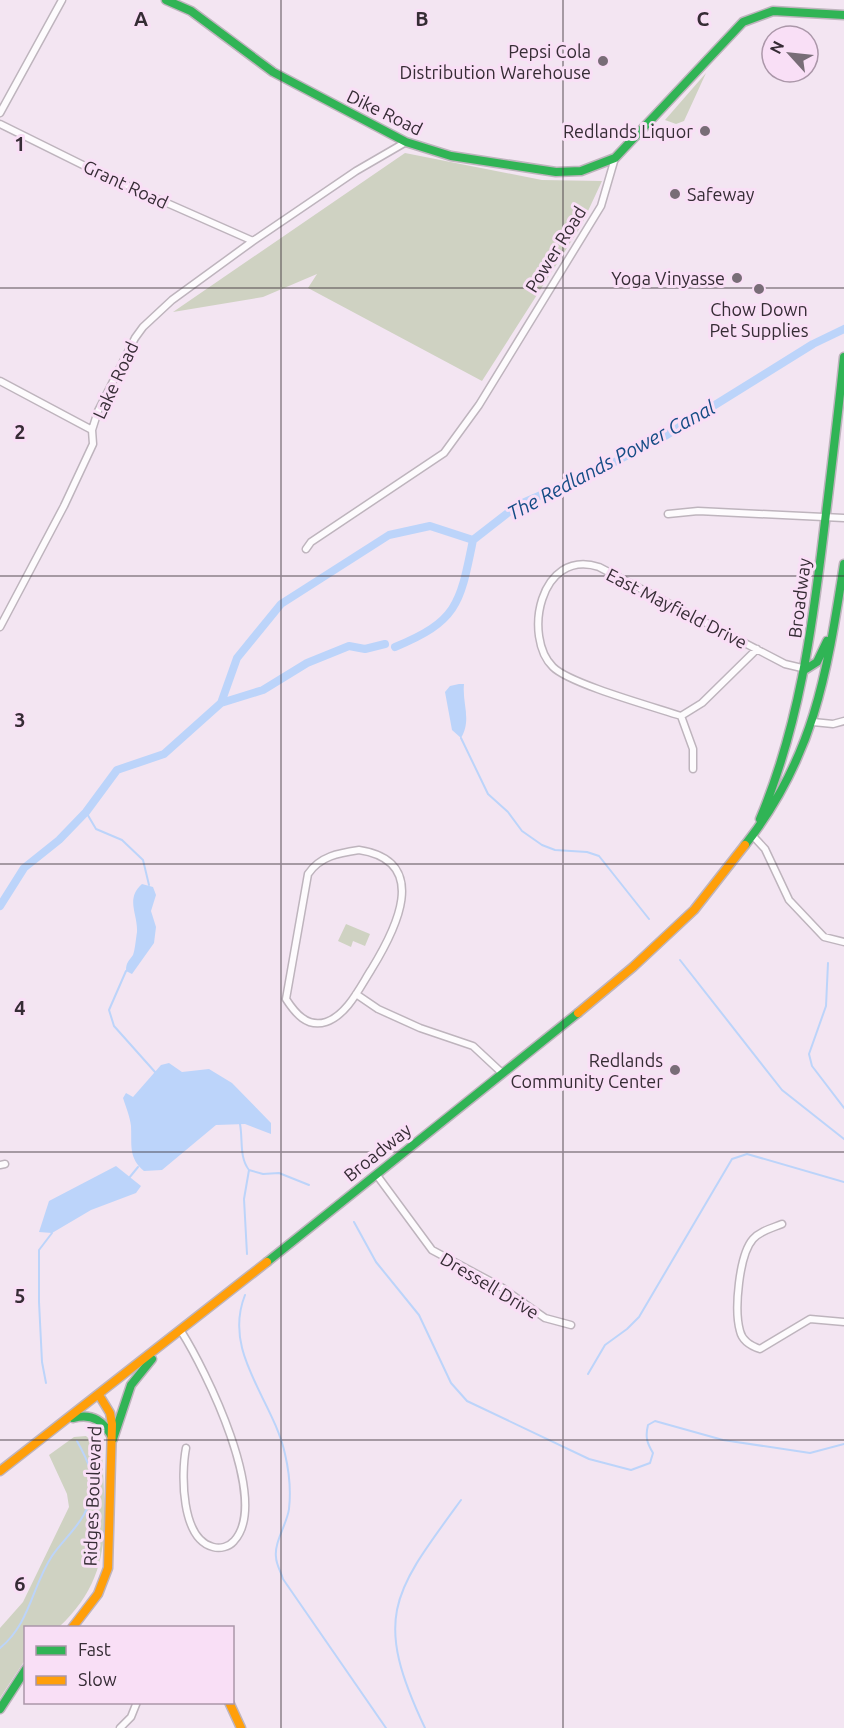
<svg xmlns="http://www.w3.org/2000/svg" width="844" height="1728" font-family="Ubuntu,sans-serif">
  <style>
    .green { fill: #cfd2c2 }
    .water { fill: #bcd4fa }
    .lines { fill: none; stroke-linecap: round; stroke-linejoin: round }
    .stream { stroke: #bcd4fa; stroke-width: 2 }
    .canal { stroke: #bcd4fa; stroke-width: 8 }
    .street-casing { stroke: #beb4bd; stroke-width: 9 }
    .fast-casing { stroke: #beb4bd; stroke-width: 11 }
    .slow-casing { stroke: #beb4bd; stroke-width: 11 }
    .street { stroke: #fdfbfd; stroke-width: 6 }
    .fast { stroke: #30b455; stroke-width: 8 }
    .slow { stroke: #ff9f0a; stroke-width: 8 }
    .grid { fill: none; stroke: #362c35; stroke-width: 1.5; stroke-opacity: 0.55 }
    .poi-dot { fill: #786d77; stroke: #f9dff6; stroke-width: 2 }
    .labels { text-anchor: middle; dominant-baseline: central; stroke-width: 6; stroke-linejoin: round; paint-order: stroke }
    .poi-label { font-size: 18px; fill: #362c35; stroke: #f9dff6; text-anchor: end }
    .street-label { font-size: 18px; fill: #362c35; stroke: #f9dff6 }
    .water-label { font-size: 20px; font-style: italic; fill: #154c85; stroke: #f9dff6 }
    .grid-label { font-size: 20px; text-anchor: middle; font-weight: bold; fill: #362c35; stroke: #f9dff6; stroke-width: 6; stroke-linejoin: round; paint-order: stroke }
  </style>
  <rect width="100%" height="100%" fill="#f3e5f2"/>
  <path class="green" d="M 706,73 L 684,121 L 676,124 L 665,120 Z
    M 405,153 L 542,180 L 602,181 L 581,226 L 482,381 L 308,288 L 317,274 L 263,297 L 173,312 Z
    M 346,924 L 370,934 L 365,946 L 353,941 L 351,947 L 338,941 Z
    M 86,1436 L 102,1451 C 105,1522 115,1575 59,1627 L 26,1628 L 25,1660 L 0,1698 L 0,1628 L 23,1602 L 69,1507 L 67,1494 L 49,1455 L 74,1437 Z"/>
  <path class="water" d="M 459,684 L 464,684 C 462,704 472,719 461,738 L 452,730 L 445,692 L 450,686 Z
    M 142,884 L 153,887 L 156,895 L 151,911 L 156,927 L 154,943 L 132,974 L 126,971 C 126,962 129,961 133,955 C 135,950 136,938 137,932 C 138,914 125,899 142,884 Z
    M 169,1063 L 182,1072 L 209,1069 L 232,1083 L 271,1123 L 271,1134 L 245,1124 L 216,1125 L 162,1170 L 144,1171 C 128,1158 132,1144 131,1126 C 130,1117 126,1107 123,1098 L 126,1093 L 133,1097 L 161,1065 Z
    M 116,1166 L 141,1186 L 136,1193 L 91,1210 L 52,1233 L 39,1232 L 49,1201 Z"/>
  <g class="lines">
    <path class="stream" d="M 461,738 L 488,794 L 508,812 L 522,831 L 542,845 L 555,850 L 587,852 L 599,856 L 649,919
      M 86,812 L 96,829 L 122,840 L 143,860 L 149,885
      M 680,960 L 782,1090 L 844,1139
      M 828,963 L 826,1006 L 809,1054 L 812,1066 L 844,1108
      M 126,971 L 109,1010 L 114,1026 L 155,1072
      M 240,1124 C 243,1140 239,1157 249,1170 L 263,1174 L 279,1173 L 309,1185
      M 129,1178 L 138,1167
      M 354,1222 L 376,1262 L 419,1315 L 451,1383 L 467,1401 L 589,1459 L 631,1470 L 650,1463 L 653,1453 C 647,1443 645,1437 648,1425 L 655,1421 L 723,1440 L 810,1453 L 844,1444
      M 247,1254 L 244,1199 L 249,1170
      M 245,1295 C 222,1353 273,1399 285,1454 C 289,1471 291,1491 289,1509 C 287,1524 274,1542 276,1557 C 276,1564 281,1572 283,1579 L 386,1728
      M 588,1374 L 605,1345 L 627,1329 L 639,1317 L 732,1159 L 747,1154 L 844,1182
      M 46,1383 L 42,1362 L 39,1302 L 39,1250 L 52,1233
      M 0,1648 C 30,1624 32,1586 52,1556 C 65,1537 86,1521 90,1498 C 95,1474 88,1461 77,1441
      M 425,1728 C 372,1616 393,1593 461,1500"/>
    <path class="canal" d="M 395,647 C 458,621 460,604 473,540 L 518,505 L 603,468 L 665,436 L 813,344 L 844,329
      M 221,703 L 263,690 L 307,663 L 349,646 L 365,649 L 385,644
      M 0,906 L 24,868 L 59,840 L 86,812 L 117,770 L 164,754 L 221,703 L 237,658 L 281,604 L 389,535 L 430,526 L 473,540"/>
    <defs>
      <path id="street" d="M 0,113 L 62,0
        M 0,124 L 99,173 L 253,241
        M 0,381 L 92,430
        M 668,514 L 698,511 L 844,518
        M 306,549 L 311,542 L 444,453 L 479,405 L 601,206 L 615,158
        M 0,627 L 64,506 L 93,444 L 92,430 L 98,411 L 135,338 L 143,327 L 172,300 L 253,241 L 356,171 L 406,142
        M 681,716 C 654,707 570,684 553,667 C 523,638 539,548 599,567 L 785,664 L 806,669
        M 681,716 L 702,703 L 757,649
        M 681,716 L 693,749 L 693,769
        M 813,722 L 833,724 L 844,721
        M 752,835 L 765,849 L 789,900 L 824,937 L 844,942
        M 359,850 C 432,861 395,931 371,970 C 360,987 347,1015 326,1022 C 307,1028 295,1013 286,999 L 308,874 C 320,856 339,853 359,850 Z
        M 356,994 L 378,1009 L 420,1028 L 473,1046 L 502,1073
        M 0,1165 L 5,1164
        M 376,1174 L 432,1250 L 501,1287 L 545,1318 L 571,1325
        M 782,1224 C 772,1228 760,1231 753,1239 C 739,1255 734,1310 740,1331 C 742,1340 751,1346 760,1349 L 810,1319 L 844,1322
        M 181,1331 C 205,1369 271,1501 234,1541 C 229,1547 220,1549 213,1547 C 181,1539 181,1474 186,1448
        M 120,1728 L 131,1717 L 137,1702"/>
      <path id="fast" d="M 166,0 L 191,11 L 273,72 L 406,142 L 451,156 L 556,172 L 581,171 L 615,158 L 743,22 L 773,11 L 844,15
        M 806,669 L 817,662 L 827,641
        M 760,819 C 799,726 812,630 824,530 C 831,472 838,415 844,357
        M 745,845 C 815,756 827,672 844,564
        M 267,1262 L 578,1013
        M 73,1418 C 93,1413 104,1421 113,1439
        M 113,1439 L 131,1385 L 152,1359
        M 0,1709 L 26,1669"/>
      <path id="slow" d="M 578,1013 L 633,967 L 694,910 L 745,845
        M 0,1471 L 267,1262
        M 72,1628 L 98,1594 L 108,1568 L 112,1424 L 110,1413 L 99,1395
        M 229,1702 L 241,1728"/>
    </defs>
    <use href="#street" class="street-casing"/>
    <use href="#fast" class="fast-casing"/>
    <use href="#slow" class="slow-casing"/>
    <use href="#street" class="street"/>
    <use href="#fast" class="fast"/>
    <use href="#slow" class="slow"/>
  </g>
  <path class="grid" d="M 281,0 L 281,1728M 563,0 L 563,1728M 0,288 L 844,288M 0,576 L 844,576M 0,864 L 844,864M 0,1152 L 844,1152M 0,1440 L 844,1440"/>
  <g class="poi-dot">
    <circle cx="603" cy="61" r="6"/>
    <circle cx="705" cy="131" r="6"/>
    <circle cx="675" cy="194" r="6"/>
    <circle cx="737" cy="278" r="6"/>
    <circle cx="759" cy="289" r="6"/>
    <circle cx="675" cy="1070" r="6"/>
  </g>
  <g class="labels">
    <g class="poi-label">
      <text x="591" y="51">Pepsi Cola<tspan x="591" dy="21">Distribution Warehouse</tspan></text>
      <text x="693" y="131">Redlands Liquor</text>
      <text x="687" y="194" text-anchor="start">Safeway</text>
      <text x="725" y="278">Yoga Vinyasse</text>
      <text x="759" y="309" text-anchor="middle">Chow Down<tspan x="759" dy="21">Pet Supplies</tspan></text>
      <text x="663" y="1060">Redlands<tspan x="663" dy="21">Community Center</tspan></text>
    </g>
    <g class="street-label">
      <text transform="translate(385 112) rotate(26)">Dike Road</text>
      <text transform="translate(126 184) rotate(25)">Grant Road</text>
      <text transform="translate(555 249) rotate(-58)">Power Road</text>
      <text transform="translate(115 380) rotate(-65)">Lake Road</text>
      <text transform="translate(799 598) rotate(-83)">Broadway</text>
      <text transform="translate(677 608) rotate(27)">East Mayfield Drive</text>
      <text transform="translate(377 1152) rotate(-39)">Broadway</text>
      <text transform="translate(490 1285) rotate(31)">Dressell Drive</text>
      <text transform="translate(92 1496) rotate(-88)">Ridges Boulevard</text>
    </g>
    <g class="water-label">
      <text transform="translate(611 460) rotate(-28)">The Redlands Power Canal</text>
    </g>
  </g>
  <g class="grid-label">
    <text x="141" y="26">A</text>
    <text x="422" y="26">B</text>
    <text x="703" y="26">C</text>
    <text x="20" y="151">1</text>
    <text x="20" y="439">2</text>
    <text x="20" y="727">3</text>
    <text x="20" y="1015">4</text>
    <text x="20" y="1303">5</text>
    <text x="20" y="1591">6</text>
  </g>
  <rect x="24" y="1626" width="210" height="78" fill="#f9dff6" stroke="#ab97a9" stroke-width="1.5"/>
  <rect x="36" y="1646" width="30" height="9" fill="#30b455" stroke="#ab97a9" stroke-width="1.5"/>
  <text x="78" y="1656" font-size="18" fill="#362c35">Fast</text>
  <rect x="36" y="1676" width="30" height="9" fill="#ff9f0a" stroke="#ab97a9" stroke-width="1.5"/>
  <text x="78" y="1686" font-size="18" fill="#362c35">Slow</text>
  <g transform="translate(790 54) rotate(297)"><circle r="28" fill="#f9dff6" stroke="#ab97a9" stroke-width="1.5"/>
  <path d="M0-4.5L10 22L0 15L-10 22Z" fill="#786d77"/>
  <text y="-9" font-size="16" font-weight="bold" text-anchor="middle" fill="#362c35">N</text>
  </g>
</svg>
